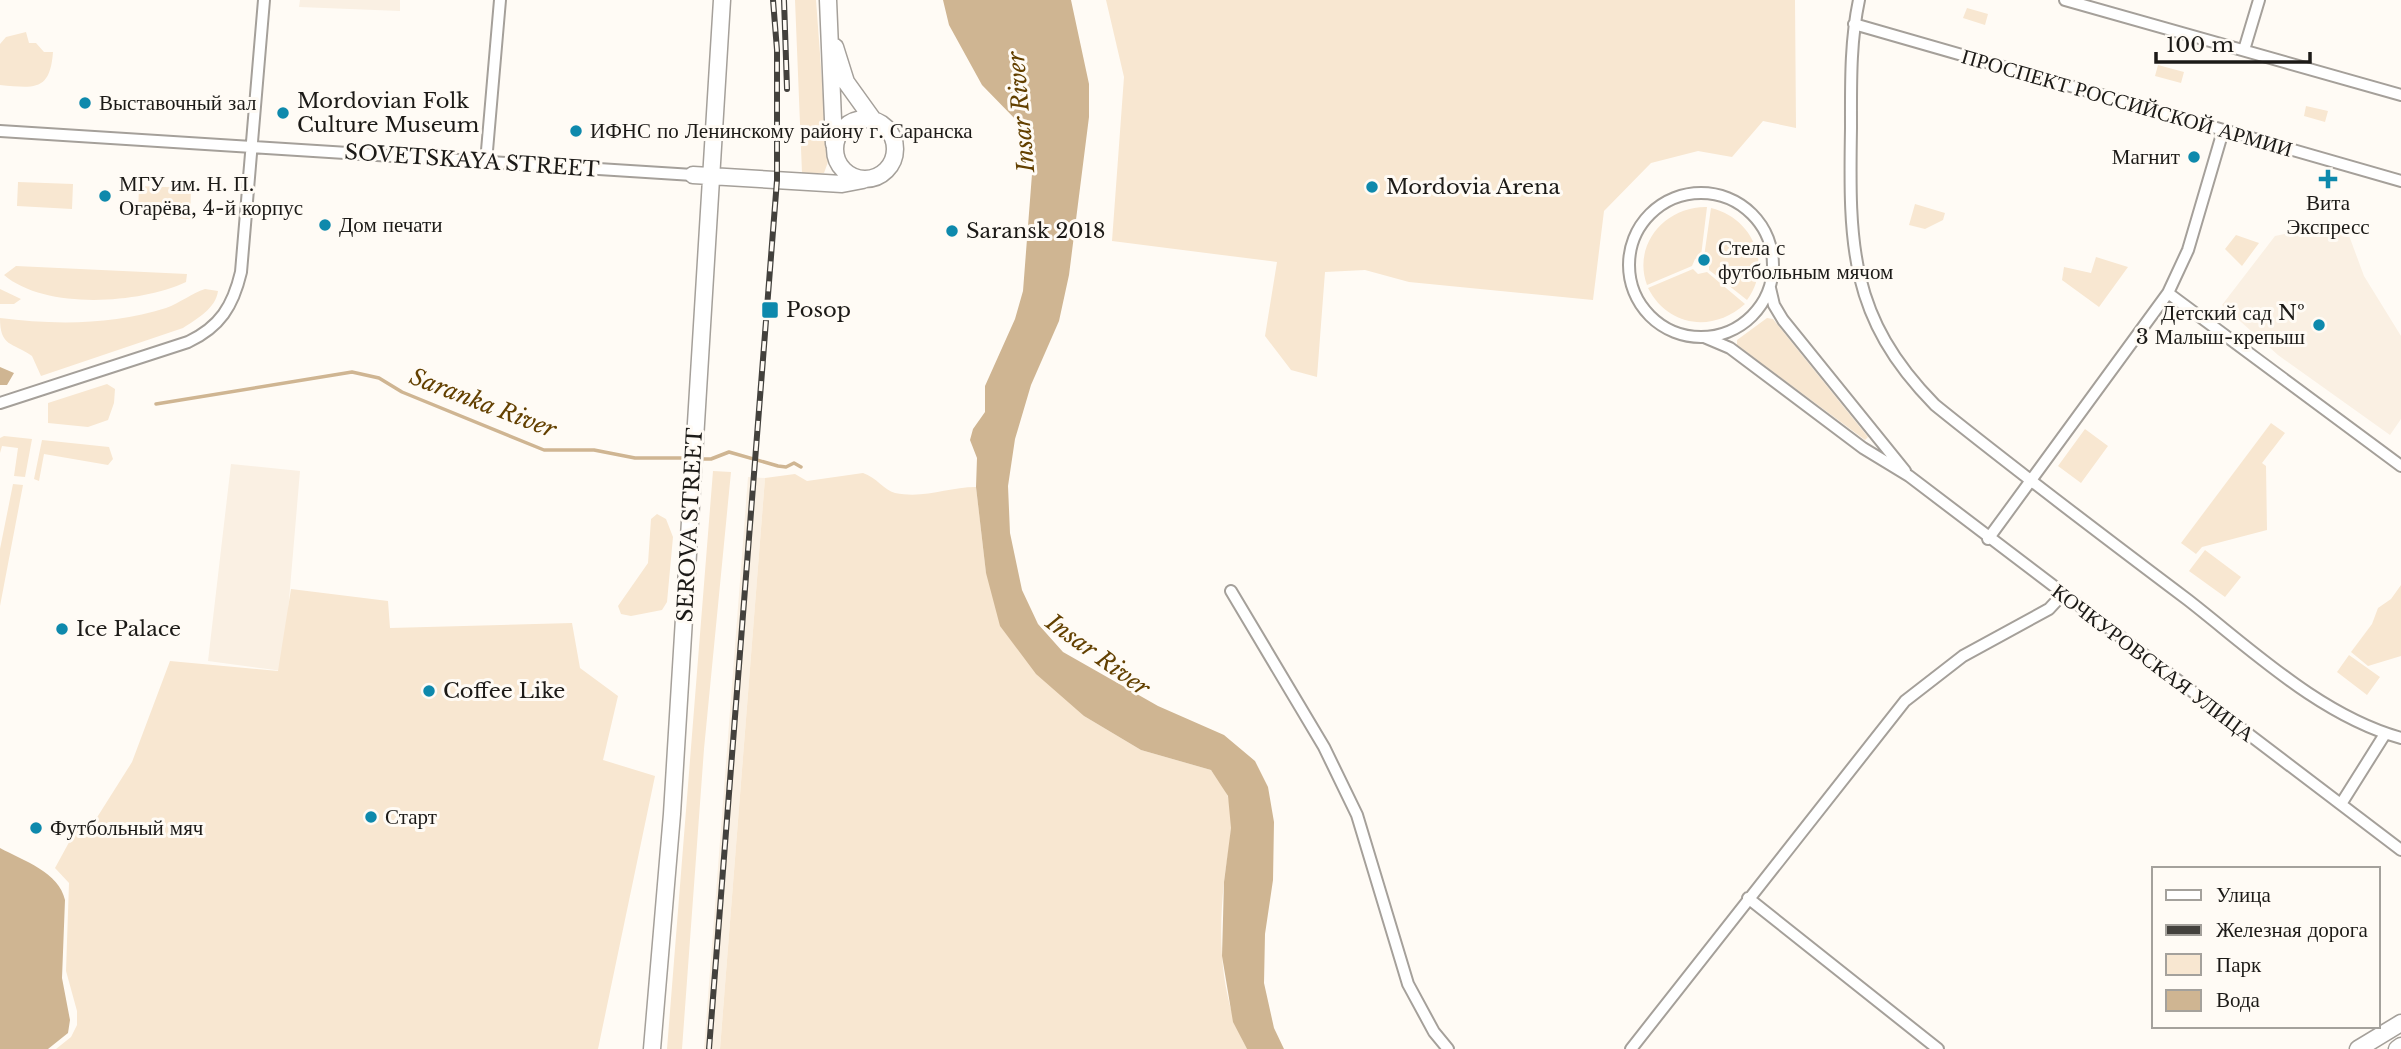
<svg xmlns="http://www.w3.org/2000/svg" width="2401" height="1049" font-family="'Libre Baskerville',serif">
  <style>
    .built { fill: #faf0e3 }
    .green { fill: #f8e7d1 }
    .water { fill: #cfb592 }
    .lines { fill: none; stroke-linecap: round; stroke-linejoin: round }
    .stream { stroke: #cfb592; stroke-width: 3.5 }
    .street-casing { stroke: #a5a09a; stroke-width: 14 }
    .secondary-casing { stroke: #a5a09a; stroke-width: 19 }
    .street { stroke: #fff; stroke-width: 10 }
    .secondary { stroke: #fff; stroke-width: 16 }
    .rail-casing { stroke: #43413d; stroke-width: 6 }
    .rail { stroke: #fffbf5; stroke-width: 3.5; stroke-dasharray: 10; stroke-linecap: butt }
    .poi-dot { fill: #0e89ac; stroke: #fffbf5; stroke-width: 2.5 }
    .labels { text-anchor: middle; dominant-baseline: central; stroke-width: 6; stroke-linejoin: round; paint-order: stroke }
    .poi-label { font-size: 21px; fill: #1c1a17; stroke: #fffbf5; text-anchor: start }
    .street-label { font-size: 21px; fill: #1c1a17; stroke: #fffbf5 }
    .water-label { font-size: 23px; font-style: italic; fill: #634000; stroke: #fffbf5 }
  </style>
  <rect width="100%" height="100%" fill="#fffbf5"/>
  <path class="built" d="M 300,0 L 400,0 L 400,11 L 299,7 Z
    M 2344,222 L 2364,276 L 2401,336 L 2401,419 L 2390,435 L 2278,355 L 2222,305 L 2275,236 Z
    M 231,464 L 300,471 L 283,671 L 208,661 Z
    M 748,477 L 765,478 L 720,1049 L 704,1049 Z"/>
  <path class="green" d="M 795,0 L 816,0 L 828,162 L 824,173 L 802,173 Z
    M 1106,0 L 1795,0 L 1796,128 L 1763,121 L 1732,157 L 1698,151 L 1651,163 L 1604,211 L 1593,300 L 1409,282 L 1365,270 L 1325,272 L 1317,377 L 1291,370 L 1265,336 L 1277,262 L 1112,241 L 1124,77 Z
    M 1967,8 L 1988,14 L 1985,25 L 1963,18 Z
    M 26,32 L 29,43 L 36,43 L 44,52 L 53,52 C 50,92 34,88 0,85 L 0,44 L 6,37 Z
    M 2158,65 L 2184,72 L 2181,83 L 2155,76 Z
    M 2306,106 L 2328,111 L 2325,122 L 2304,116 Z
    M 18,182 L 73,184 L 72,209 L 17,206 Z
    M 139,186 L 191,188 L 190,219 L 138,215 Z
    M 1915,204 L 1945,213 L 1943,220 L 1925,229 L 1909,225 Z
    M 1707,207 L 1701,256 L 1695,259 L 1692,266 L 1647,285 C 1632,244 1666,206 1707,207 Z
    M 1711,208 C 1753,218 1773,265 1747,300 L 1709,270 L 1709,261 L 1704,257 Z
    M 2236,235 L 2259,243 L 2242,266 L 2225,249 Z
    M 2096,257 L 2128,267 L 2099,307 L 2062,280 L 2064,267 L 2091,273 Z
    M 16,266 L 187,274 L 186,282 C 139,304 45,310 4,275 Z
    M 1693,269 L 1698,274 L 1707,272 L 1745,304 C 1713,333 1668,327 1648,288 Z
    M 0,289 L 21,299 L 14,304 L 0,304 Z
    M 205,289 L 218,291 C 216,308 197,319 183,328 L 41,376 L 32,356 C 12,342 0,347 0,318 C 54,325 114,325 166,308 C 180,303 192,293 205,289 Z
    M 1767,318 L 1773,319 L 1868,437 L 1865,440 L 1737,345 L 1737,340 Z
    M 107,384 L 115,389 L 114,403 L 108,420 L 88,427 L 48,423 L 48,403 Z
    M 2271,423 L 2285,433 L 2262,463 L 2266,466 L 2267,530 L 2202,547 L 2196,554 L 2181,543 Z
    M 2085,429 L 2108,446 L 2081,483 L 2058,466 Z
    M 4,436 L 32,439 L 25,477 L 14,476 L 18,448 L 2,446 L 0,453 L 0,438 Z
    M 42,440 L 109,447 L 113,459 L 108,465 L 44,454 L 39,481 L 34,479 Z
    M 713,471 L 731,472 L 704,749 L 682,1049 L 667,1049 Z
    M 863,473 C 876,477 884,490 895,493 C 925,499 948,487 976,487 L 986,573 L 1084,716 L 1141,750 L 1211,770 C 1216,778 1225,788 1228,797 C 1236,824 1227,855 1224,882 C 1218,938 1220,999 1247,1049 L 720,1049 L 765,478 L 795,474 L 807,481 Z
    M 13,484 L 23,485 L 0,606 L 0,549 Z
    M 657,514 L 666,519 L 673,537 L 667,602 L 662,610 L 631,616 L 621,614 L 618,606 L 648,563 L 651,519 Z
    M 2205,550 L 2241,577 L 2225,597 L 2189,571 Z
    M 2401,585 L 2401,656 L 2368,666 L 2351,652 L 2372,624 L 2378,608 L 2391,599 Z
    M 291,589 L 388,601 L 390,628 L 572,623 L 580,668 L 618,696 L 603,760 L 655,776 L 598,1049 L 56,1049 L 71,1037 L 77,1025 L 77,1011 L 66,971 L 69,883 L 55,868 L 79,824 L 87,826 L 96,819 L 132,762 L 170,661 L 278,671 Z
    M 2349,655 L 2380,677 L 2367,695 L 2337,672 Z"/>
  <path class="water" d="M 943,0 L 1071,0 L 1089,84 L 1089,117 L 1069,275 L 1059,321 L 1031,385 L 1015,439 L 1008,486 L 1010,533 L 1022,590 L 1038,624 L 1063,652 L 1158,706 L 1224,735 L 1255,761 L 1268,787 L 1274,822 L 1273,880 L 1265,934 L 1264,983 L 1274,1028 L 1284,1049 L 1247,1049 L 1233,1022 L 1222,956 L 1224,882 L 1231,828 L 1228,796 L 1211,770 L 1141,750 L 1084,716 L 1036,674 L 1000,626 L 986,573 L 976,487 L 977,458 L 970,440 L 973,429 L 985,412 L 985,386 L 1015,319 L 1023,291 L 1033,161 L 1018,122 L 982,85 L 949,25 Z
    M 0,367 L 14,373 L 7,385 L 0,385 Z
    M 0,848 C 24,861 59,872 65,900 L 62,978 L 70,1020 L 68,1033 L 48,1049 L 0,1049 Z"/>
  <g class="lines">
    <path class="stream" d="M 156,404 L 352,372 L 379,378 L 402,392 L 544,450 L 594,450 L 635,458 L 690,458
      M 697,459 L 711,459 L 729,452 L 778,466 L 786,467 L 794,463 L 801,467"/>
    <defs>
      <path id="street" d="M 1859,0 C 1850,42 1851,86 1851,128 C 1849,244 1849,318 1935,405 C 2018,472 2103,536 2188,600 C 2252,650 2321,716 2401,738
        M 2065,0 L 2401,95
        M 1854,24 L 2401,181
        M 2244,50 L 2259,0
        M 0,131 L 693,175
        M 486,162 L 500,0
        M1629 265a72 72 0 1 1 144 0a72 72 0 1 1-144 0Z
        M 1770,288 L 1774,305 L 1783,320 L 1905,471
        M 2168,293 L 2401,466
        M 1704,337 L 1730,348 L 1863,448 L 1909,476 L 2401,850
        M 0,403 L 188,342 C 220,327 233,306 241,272 L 264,0
        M 1988,539 L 2168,293 L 2188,250 L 2223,131
        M 1231,591 L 1324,747 L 1357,815 L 1408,984 L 1434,1032 L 1448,1049
        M 2341,804 L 2385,734
        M 1748,898 L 1938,1049
        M 1631,1049 L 1905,701 L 1963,656 L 2049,609 L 2062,595"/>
      <path id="secondary" d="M 828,0 L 834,144
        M 835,47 L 846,82 L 874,121
        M835 149a30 30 0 1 1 60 0a30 30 0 1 1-60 0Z
        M 693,175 L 842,184 L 863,180
        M 652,1049 L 672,814 L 722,0
        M 2358,1049 L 2401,1023
        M 2397,1049 L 2401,1046"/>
    </defs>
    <use href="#street" class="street-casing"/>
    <use href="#secondary" class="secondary-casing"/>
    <use href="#street" class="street"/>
    <use href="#secondary" class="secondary"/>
    <defs>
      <path id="rail" d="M 784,0 L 787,89
        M 709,1049 L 777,180 L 777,50 L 773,0"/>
    </defs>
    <use href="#rail" class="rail-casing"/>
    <use href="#rail" class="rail"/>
  </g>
  <g class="poi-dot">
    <circle cx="85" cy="103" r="7"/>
    <circle cx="283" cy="113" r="7"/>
    <circle cx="576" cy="131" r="7"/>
    <circle cx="2194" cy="157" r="7"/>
    <path d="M2324.5 168.5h7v7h7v7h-7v7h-7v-7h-7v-7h7z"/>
    <circle cx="1372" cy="187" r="7"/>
    <circle cx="105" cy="196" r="7"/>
    <circle cx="325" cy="225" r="7"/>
    <circle cx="952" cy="231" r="7"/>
    <circle cx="1704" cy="260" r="7"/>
    <rect x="761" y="301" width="18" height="18" rx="3.5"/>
    <circle cx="2319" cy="325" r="7"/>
    <circle cx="62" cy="629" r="7"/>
    <circle cx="429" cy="691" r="7"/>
    <circle cx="371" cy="817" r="7"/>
    <circle cx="36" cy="828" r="7"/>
  </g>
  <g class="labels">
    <g class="poi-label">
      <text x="297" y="101">Mordovian Folk<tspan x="297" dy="24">Culture Museum</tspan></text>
      <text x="99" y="103">Выставочный зал</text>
      <text x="590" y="131">ИФНС по Ленинскому району г. Саранска</text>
      <text x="2180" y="157" text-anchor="end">Магнит</text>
      <text x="119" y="184">МГУ им. Н. П.<tspan x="119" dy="24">Огарёва, 4-й корпус</tspan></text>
      <text x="1386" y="187">Mordovia Arena</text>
      <text x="2328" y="203" text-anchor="middle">Вита<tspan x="2328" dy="24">Экспресс</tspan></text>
      <text x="339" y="225">Дом печати</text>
      <text x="966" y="231">Saransk 2018</text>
      <text x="1718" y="248">Стела с<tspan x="1718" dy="24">футбольным мячом</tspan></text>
      <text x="786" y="310">Posop</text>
      <text x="2305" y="313" text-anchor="end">Детский сад №<tspan x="2305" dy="24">3 Малыш-крепыш</tspan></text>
      <text x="76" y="629">Ice Palace</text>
      <text x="443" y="691">Coffee Like</text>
      <text x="385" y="817">Старт</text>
      <text x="50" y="828">Футбольный мяч</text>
    </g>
    <g class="street-label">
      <text transform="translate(2127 103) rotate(16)">ПРОСПЕКТ РОССИЙСКОЙ АРМИИ</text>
      <text transform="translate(472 161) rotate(4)">SOVETSKAYA STREET</text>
      <text transform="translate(690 525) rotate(-87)">SEROVA STREET</text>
      <text transform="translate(2153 663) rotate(37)">КОЧКУРОВСКАЯ УЛИЦА</text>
    </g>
    <g class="water-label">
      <text transform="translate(1021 112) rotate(-95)">Insar River</text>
      <text transform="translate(483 403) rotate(21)">Saranka River</text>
      <text transform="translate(1098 655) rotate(36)">Insar River</text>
    </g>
  </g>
  <rect x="2152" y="867" width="228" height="161" fill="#fffbf5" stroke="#a4a19c" stroke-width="2"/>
  <rect x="2166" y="890" width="35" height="10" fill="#ffffff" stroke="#a4a19c" stroke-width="2"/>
  <text x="2216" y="902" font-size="21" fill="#1c1a17">Улица</text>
  <rect x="2166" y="925" width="35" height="10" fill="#43413d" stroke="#a4a19c" stroke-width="2"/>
  <text x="2216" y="937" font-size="21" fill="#1c1a17">Железная дорога</text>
  <rect x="2166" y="954" width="35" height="21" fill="#f8e7d1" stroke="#a4a19c" stroke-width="2"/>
  <text x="2216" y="972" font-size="21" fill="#1c1a17">Парк</text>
  <rect x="2166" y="990" width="35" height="21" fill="#cfb592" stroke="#a4a19c" stroke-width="2"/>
  <text x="2216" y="1007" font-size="21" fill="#1c1a17">Вода</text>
  <path d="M2156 52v10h154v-10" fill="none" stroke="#1c1a17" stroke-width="3.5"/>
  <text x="2166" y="52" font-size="21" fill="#1c1a17" stroke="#fffbf5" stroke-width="5" paint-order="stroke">100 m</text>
</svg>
